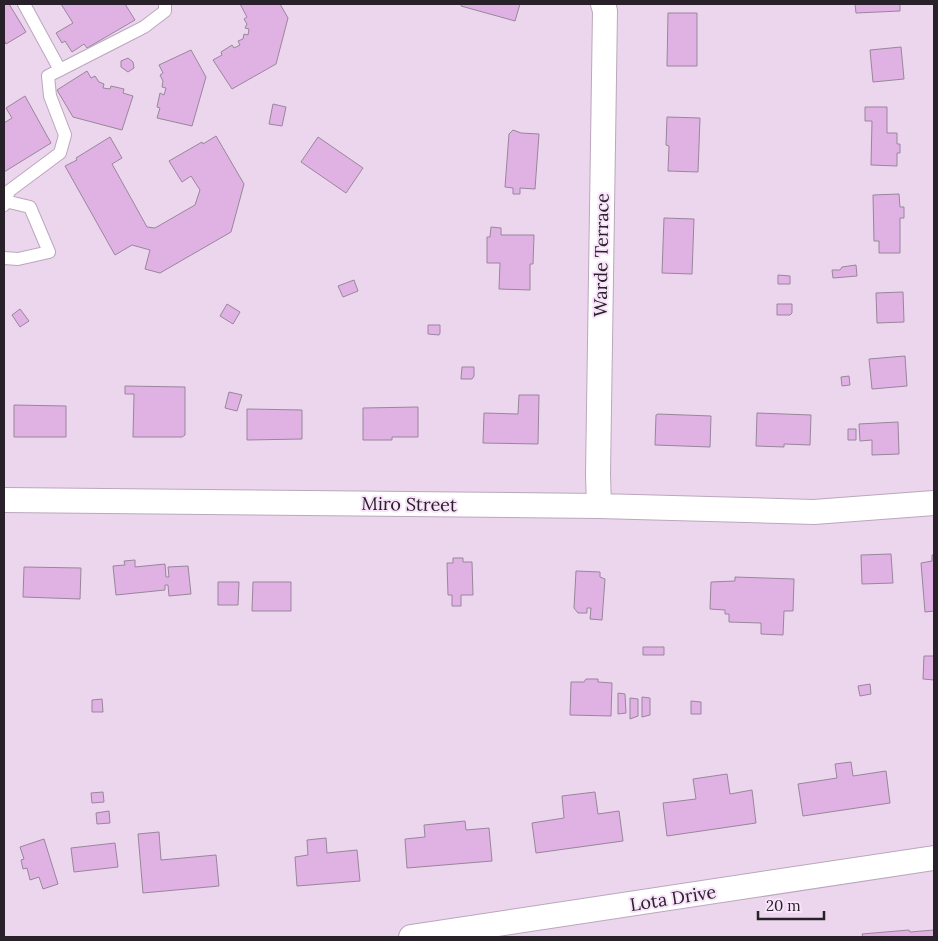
<svg xmlns="http://www.w3.org/2000/svg" width="938" height="941" font-family="Lora,serif">
  <style>
    .building { fill: #e0b2e4; stroke: #99869b }
    .lines { fill: none; stroke-linecap: round; stroke-linejoin: round }
    .lane-casing { stroke: #bba7bd; stroke-width: 14 }
    .street-casing { stroke: #bba7bd; stroke-width: 26 }
    .lane { stroke: #fff; stroke-width: 12 }
    .street { stroke: #fff; stroke-width: 24 }
    .labels { text-anchor: middle; dominant-baseline: central; stroke-width: 4; stroke-linejoin: round; paint-order: stroke }
    .street-label { font-size: 18px; fill: #282129; stroke: #f9e3fa }
  </style>
  <rect width="100%" height="100%" fill="#ebd6ed"/>
  <path class="building" d="M 4,4 L 9,4 L 26,32 L 6,44 L 4,40 Z
    M 61,4 L 125,4 L 135,20 L 87,48 L 84,44 L 72,52 L 65,41 L 62,43 L 56,33 L 73,23 Z
    M 240,4 L 280,4 L 288,18 L 276,64 L 232,89 L 213,60 L 222,55 L 221,52 L 232,45 L 234,48 L 240,45 L 238,41 L 243,39 L 244,34 L 248,35 L 249,29 L 245,28 L 247,24 L 244,19 L 247,17 Z
    M 461,4 L 520,4 L 515,21 L 461,6 Z
    M 855,4 L 900,4 L 900,11 L 856,13 Z
    M 668,13 L 697,13 L 697,66 L 667,66 Z
    M 901,47 L 904,79 L 873,82 L 870,50 Z
    M 191,50 L 206,77 L 192,126 L 157,118 L 160,108 L 157,107 L 160,93 L 164,95 L 166,88 L 162,87 L 163,81 L 160,75 L 163,73 L 159,65 Z
    M 128,58 L 133,62 L 134,68 L 128,72 L 121,67 L 121,61 Z
    M 87,71 L 91,78 L 95,76 L 99,82 L 104,84 L 103,88 L 110,89 L 111,86 L 124,89 L 123,93 L 133,96 L 122,130 L 73,117 L 57,90 Z
    M 25,96 L 51,143 L 4,172 L 4,123 L 12,118 L 6,108 Z
    M 273,104 L 286,107 L 282,126 L 269,124 Z
    M 865,107 L 887,107 L 887,133 L 897,133 L 897,144 L 900,144 L 900,153 L 897,153 L 897,166 L 871,165 L 872,121 L 865,121 Z
    M 667,117 L 700,118 L 698,172 L 668,171 L 669,146 L 666,145 Z
    M 513,130 L 521,133 L 539,134 L 535,189 L 520,188 L 520,194 L 513,194 L 513,188 L 505,187 L 509,134 Z
    M 216,136 L 244,184 L 231,232 L 160,273 L 145,269 L 150,250 L 132,245 L 115,255 L 65,166 L 77,160 L 76,158 L 110,137 L 122,158 L 112,164 L 147,227 L 155,228 L 195,205 L 200,190 L 191,176 L 182,182 L 169,161 L 202,142 L 203,144 Z
    M 318,137 L 363,168 L 346,193 L 301,162 Z
    M 899,194 L 900,207 L 904,207 L 904,218 L 900,218 L 900,253 L 879,253 L 879,241 L 874,241 L 873,195 Z
    M 664,218 L 694,219 L 692,274 L 662,273 Z
    M 491,227 L 501,228 L 501,235 L 534,235 L 533,264 L 530,264 L 530,290 L 499,289 L 500,263 L 487,263 L 487,237 L 490,237 Z
    M 856,265 L 857,276 L 833,278 L 832,270 L 840,270 L 842,267 Z
    M 778,275 L 790,276 L 790,284 L 778,284 Z
    M 354,280 L 358,291 L 343,297 L 338,286 Z
    M 903,292 L 904,322 L 877,323 L 876,293 Z
    M 227,304 L 240,312 L 233,324 L 220,316 Z
    M 777,304 L 792,304 L 792,313 L 790,315 L 777,315 Z
    M 20,309 L 29,321 L 20,327 L 12,315 Z
    M 428,325 L 440,325 L 440,333 L 439,335 L 428,334 Z
    M 905,356 L 907,386 L 872,389 L 869,359 Z
    M 462,367 L 474,367 L 474,376 L 472,379 L 461,379 Z
    M 849,376 L 850,385 L 842,386 L 841,377 Z
    M 125,386 L 185,387 L 185,435 L 182,437 L 133,437 L 134,394 L 125,394 Z
    M 229,392 L 242,395 L 237,411 L 225,408 Z
    M 519,395 L 539,395 L 538,444 L 483,443 L 484,413 L 518,414 Z
    M 14,405 L 66,406 L 66,437 L 14,437 Z
    M 418,407 L 418,437 L 392,437 L 392,440 L 363,440 L 363,408 Z
    M 247,409 L 302,410 L 302,439 L 247,440 Z
    M 757,413 L 811,415 L 810,445 L 784,444 L 784,447 L 756,446 Z
    M 658,414 L 711,416 L 710,447 L 655,445 L 656,415 Z
    M 898,422 L 899,454 L 872,455 L 872,440 L 860,441 L 859,424 Z
    M 848,429 L 856,429 L 856,440 L 848,440 Z
    M 891,554 L 893,583 L 862,584 L 861,555 Z
    M 932,555 L 934,555 L 934,611 L 925,612 L 921,563 L 932,561 Z
    M 453,558 L 463,558 L 463,562 L 472,562 L 473,595 L 461,595 L 461,606 L 452,606 L 452,595 L 448,595 L 447,563 L 453,563 Z
    M 135,560 L 135,567 L 165,564 L 166,577 L 169,577 L 168,567 L 188,566 L 191,594 L 169,596 L 168,585 L 165,585 L 165,590 L 116,595 L 113,566 L 125,565 L 124,561 Z
    M 24,567 L 81,568 L 80,599 L 23,597 Z
    M 576,571 L 600,572 L 600,577 L 605,579 L 602,620 L 590,619 L 591,608 L 587,608 L 587,613 L 578,613 L 574,608 Z
    M 735,577 L 794,579 L 793,611 L 784,611 L 783,635 L 761,634 L 761,623 L 729,622 L 729,614 L 725,614 L 725,610 L 710,609 L 711,582 L 735,581 Z
    M 218,582 L 239,582 L 238,605 L 218,605 Z
    M 253,582 L 291,582 L 291,611 L 252,611 Z
    M 643,647 L 664,647 L 664,655 L 643,655 Z
    M 924,656 L 934,656 L 934,680 L 923,679 Z
    M 586,679 L 598,679 L 598,682 L 612,683 L 611,716 L 570,715 L 571,682 L 584,682 Z
    M 870,684 L 871,694 L 860,696 L 858,686 Z
    M 618,693 L 625,694 L 626,713 L 618,714 Z
    M 642,697 L 650,698 L 650,715 L 642,717 Z
    M 630,698 L 638,699 L 638,716 L 630,719 Z
    M 102,699 L 103,712 L 92,712 L 92,700 Z
    M 691,701 L 701,702 L 701,714 L 691,714 Z
    M 851,762 L 853,776 L 886,771 L 890,803 L 803,816 L 798,784 L 837,778 L 835,764 Z
    M 727,774 L 730,794 L 752,790 L 756,823 L 667,836 L 663,803 L 696,799 L 693,779 Z
    M 103,792 L 104,802 L 92,803 L 91,793 Z
    M 595,792 L 598,814 L 619,811 L 623,841 L 536,853 L 532,823 L 564,818 L 562,796 Z
    M 109,811 L 110,823 L 97,824 L 96,813 Z
    M 465,821 L 466,830 L 489,828 L 492,861 L 407,868 L 405,839 L 425,837 L 424,825 Z
    M 159,832 L 161,860 L 216,855 L 219,886 L 143,893 L 138,834 Z
    M 326,838 L 327,853 L 357,850 L 360,881 L 297,886 L 295,857 L 308,855 L 307,840 Z
    M 44,839 L 58,884 L 43,889 L 39,877 L 30,880 L 27,868 L 23,869 L 21,860 L 24,859 L 20,847 Z
    M 115,843 L 118,867 L 74,872 L 71,848 Z
    M 909,930 L 910,932 L 934,930 L 934,937 L 863,937 L 862,934 Z"/>
  <g class="lines">
    <defs>
      <path id="lane" d="M 24,4 L 60,70
        M 4,205 L 9,191 L 60,153 L 65,135 L 50,96 L 48,76 L 144,27 L 165,11 L 165,4
        M 4,258 L 18,259 L 49,252 L 30,207 L 5,201"/>
      <path id="street" d="M 4,500 L 599,506 L 814,512 L 934,503
        M 599,506 L 598,475 L 605,11 L 603,4
        M 411,937 L 934,858"/>
    </defs>
    <use href="#lane" class="lane-casing"/>
    <use href="#street" class="street-casing"/>
    <use href="#lane" class="lane"/>
    <use href="#street" class="street"/>
  </g>
  <g class="labels">
    <g class="street-label">
      <text transform="translate(601 255) rotate(-89)">Warde Terrace</text>
      <text transform="translate(409 504) rotate(1)">Miro Street</text>
      <text transform="translate(673 898) rotate(-9)">Lota Drive</text>
    </g>
  </g>
  <rect width="938" height="941" fill="none" stroke="#282129" stroke-width="10"/>
  <path d="M758 911v8h66v-8" fill="none" stroke="#282129" stroke-width="2.5"/>
  <text x="766" y="911" font-size="15" fill="#282129" stroke="#f9e3fa" stroke-width="4" paint-order="stroke">20 m</text>
</svg>
